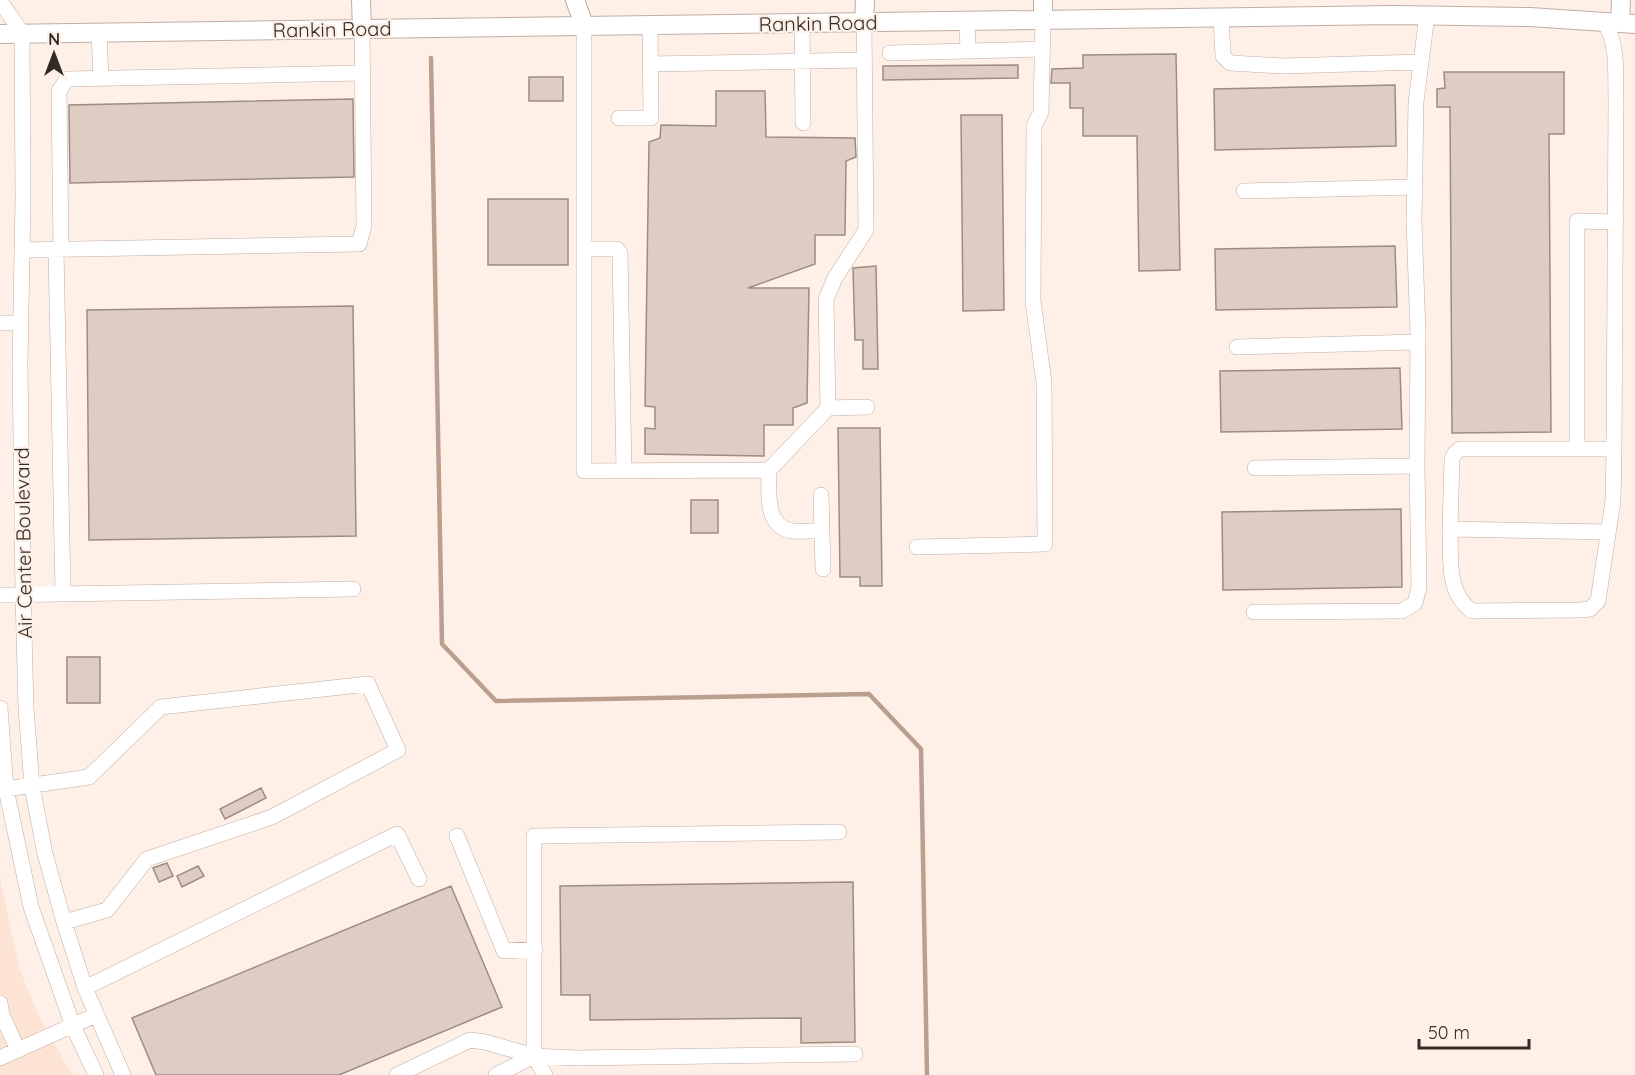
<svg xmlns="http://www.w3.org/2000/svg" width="1635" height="1075" font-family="Quicksand,sans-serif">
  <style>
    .built { fill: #fde3d4 }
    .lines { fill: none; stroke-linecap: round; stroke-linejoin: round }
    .stream { stroke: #ba9f8f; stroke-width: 4.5 }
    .building { fill: #dfcdc3; stroke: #9d8c83; stroke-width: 1.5 }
    .minor-casing { stroke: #bfaea4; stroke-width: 16 }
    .major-casing { stroke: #bfaea4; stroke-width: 20 }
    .minor { stroke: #fff; stroke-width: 15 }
    .major { stroke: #fff; stroke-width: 18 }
    .labels { text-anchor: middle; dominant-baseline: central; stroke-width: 4.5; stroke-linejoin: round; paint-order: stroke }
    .street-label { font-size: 20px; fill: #312b27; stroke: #fef0e7 }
  </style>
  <rect width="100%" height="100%" fill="#fef0e7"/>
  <path class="built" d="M 0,877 L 19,968 L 37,1012 L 72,1075 L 0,1075 Z"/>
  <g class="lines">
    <path class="stream" d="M 431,58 L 442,644 L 496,701 L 869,694 L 921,749 L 927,1075"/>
  </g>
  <path class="building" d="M 1176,54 L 1180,270 L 1139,271 L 1137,136 L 1083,136 L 1083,108 L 1070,108 L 1070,83 L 1051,83 L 1052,69 L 1083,68 L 1083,55 Z
    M 1018,65 L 1018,78 L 883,80 L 883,66 Z
    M 1444,72 L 1564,72 L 1564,134 L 1549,134 L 1551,432 L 1452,433 L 1450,107 L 1437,107 L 1437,89 L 1445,88 Z
    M 529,77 L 563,77 L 563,101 L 529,101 Z
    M 1395,85 L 1396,146 L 1215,150 L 1214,89 Z
    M 716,91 L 765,91 L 766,137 L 855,138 L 856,157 L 846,161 L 845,235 L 815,235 L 815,264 L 748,288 L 809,288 L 807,403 L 793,408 L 793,425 L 764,425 L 764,456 L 645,454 L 645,428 L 655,429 L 655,407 L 645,406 L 649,142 L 660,138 L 661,125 L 716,126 Z
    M 353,99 L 354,177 L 70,183 L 69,105 Z
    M 961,115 L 1002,115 L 1004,310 L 963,311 Z
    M 488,199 L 568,199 L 568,265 L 488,265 Z
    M 1395,246 L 1397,307 L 1216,310 L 1215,249 Z
    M 876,266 L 878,369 L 863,369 L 863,340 L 855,340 L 853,268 Z
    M 353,306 L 356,536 L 89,540 L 87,310 Z
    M 1400,368 L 1402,429 L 1221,432 L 1220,371 Z
    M 838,428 L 880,428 L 882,586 L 860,586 L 860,577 L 840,577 Z
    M 691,500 L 718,500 L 718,533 L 691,533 Z
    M 1401,509 L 1402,587 L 1223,590 L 1222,512 Z
    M 67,657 L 100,657 L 100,703 L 67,703 Z
    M 261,788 L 266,798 L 225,819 L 220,809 Z
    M 167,863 L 173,876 L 159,882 L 153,868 Z
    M 198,866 L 204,876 L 182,887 L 177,876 Z
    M 853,882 L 855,1042 L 801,1043 L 801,1018 L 590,1020 L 590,995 L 561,995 L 560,886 Z
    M 451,886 L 502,1007 L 339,1075 L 156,1075 L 132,1018 Z"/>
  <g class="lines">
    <defs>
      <path id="minor" d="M 0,1 L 22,33 L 23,199 L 20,364 L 23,594 L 26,708 L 32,786 L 45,854 L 64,922 L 85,988 L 123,1075
        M 1221,17 L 1223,56 L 1230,63 L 1283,66 L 1421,62
        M 967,20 L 968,51 L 1041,49
        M 1604,22 C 1619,45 1615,75 1616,102 L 1614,454 L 1613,501 L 1598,601 L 1590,609 L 1580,610 L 1472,611 C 1446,593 1451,557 1450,529 L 1608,532
        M 802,23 L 803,123
        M 584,25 L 584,471 L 769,470
        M 99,32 L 101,79
        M 890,53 L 968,51
        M 651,64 L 864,60
        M 619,118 L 651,118 L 650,24
        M 1244,191 L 1415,187
        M 56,249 L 63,593
        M 61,249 L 59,91 L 67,79 L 362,73
        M 584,249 L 617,249 L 620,253 L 624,471
        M 22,250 L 359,244 L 364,226 L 362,29
        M 0,323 L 21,323
        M 1237,347 L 1417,342
        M 828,408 L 867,407
        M 1577,449 L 1577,221 L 1616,222
        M 1255,468 L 1417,466
        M 821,495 L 823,569
        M 1450,529 L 1452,459 L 1455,453 L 1460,449 L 1614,449
        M 822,530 C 812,531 802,532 793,531 C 764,528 769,491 769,470 L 828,408 L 826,299 L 835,278 L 866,230 L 864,23
        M 917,547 L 1045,544 L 1044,383 L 1033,301 L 1034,126 L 1041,112 L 1043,19
        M 0,595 L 353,589
        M 1254,612 L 1402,611 L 1415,603 L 1419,587 L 1417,466 L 1418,333 L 1414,222 L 1416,102 L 1427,15
        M 0,708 L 6,789 L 31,907 L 73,1026 L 96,1075
        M 6,789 L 89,777 L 161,707 L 368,684 L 398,750 L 272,817 L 147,859 L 107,910 L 64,922
        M 457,836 L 504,951 L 535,949
        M 85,988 L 397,834 L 419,879
        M 0,1003 L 2,1015 L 18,1050
        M 0,1058 L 96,1015
        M 397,1075 L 470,1040 L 485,1042 L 534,1056 L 577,1058 L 855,1054
        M 496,1075 L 534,1056
        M 545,1075 L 534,1056 L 534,836 L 839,832"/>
      <path id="major" d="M 361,0 L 362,29
        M 575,0 L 584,25
        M 1043,0 L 1043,19
        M 864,23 L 865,0
        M 1620,23 L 1621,0
        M 0,34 L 1394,15 L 1530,17 L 1635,24"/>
    </defs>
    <use href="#minor" class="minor-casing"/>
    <use href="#major" class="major-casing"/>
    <use href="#minor" class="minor"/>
    <use href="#major" class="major"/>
  </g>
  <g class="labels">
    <g class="street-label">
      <text transform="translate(818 23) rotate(-1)">Rankin Road</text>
      <text transform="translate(332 29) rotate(-1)">Rankin Road</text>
      <text transform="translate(23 543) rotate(-91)">Air Center Boulevard</text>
    </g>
  </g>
  <g transform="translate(54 54)" stroke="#fef0e7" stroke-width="4.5" paint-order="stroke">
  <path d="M0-4.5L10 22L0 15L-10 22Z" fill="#312b27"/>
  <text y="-9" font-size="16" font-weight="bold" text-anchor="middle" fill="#312b27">N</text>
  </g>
  <path d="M1419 1039v9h110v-9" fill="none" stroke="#312b27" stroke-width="3"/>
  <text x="1428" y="1039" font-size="18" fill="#312b27" stroke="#fef0e7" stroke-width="4.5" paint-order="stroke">50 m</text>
</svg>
